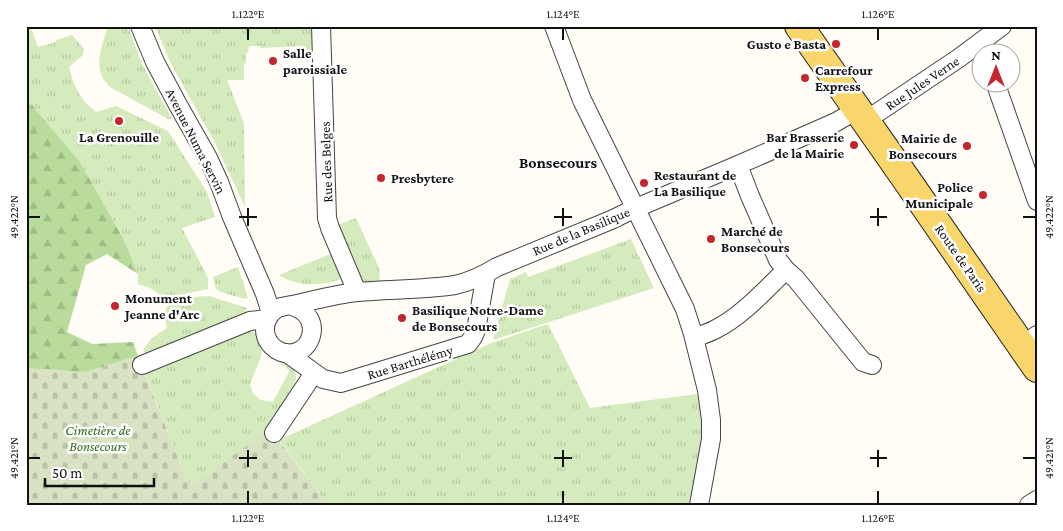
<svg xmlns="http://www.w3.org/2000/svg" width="1063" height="531" font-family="'Crimson Pro',serif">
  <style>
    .grass { fill: url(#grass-tufts) }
    .forest { fill: url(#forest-firs) }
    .cemetery { fill: url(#cemetery-stones) }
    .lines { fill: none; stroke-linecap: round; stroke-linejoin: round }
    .minor-casing { stroke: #444; stroke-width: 20 }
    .primary-casing { stroke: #222; stroke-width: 30 }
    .minor { stroke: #fff; stroke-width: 18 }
    .primary { stroke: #f9d66b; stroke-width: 28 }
    .ticks { fill: none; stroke: #111; stroke-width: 2 }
    .poi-dot { fill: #c4262e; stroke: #fff; stroke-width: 2 }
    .labels { text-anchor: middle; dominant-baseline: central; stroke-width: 5; stroke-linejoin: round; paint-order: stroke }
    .poi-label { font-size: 14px; font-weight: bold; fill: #111; stroke: #fff; text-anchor: start }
    .street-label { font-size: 14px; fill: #111; stroke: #fff }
    .park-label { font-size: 14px; font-style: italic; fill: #2f6b1f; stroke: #fff }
    .quarter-label { font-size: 16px; font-weight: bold; fill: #111; stroke: #fff }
    .neatline { fill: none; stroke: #111; stroke-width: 2 }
    .ticks-label { font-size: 12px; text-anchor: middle; fill: #111 }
  </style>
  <defs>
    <pattern id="grass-tufts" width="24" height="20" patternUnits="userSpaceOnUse" patternTransform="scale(1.25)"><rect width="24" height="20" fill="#d5ebbd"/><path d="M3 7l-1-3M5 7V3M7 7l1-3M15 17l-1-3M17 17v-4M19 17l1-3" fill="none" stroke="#b6c8a1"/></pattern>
    <pattern id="forest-firs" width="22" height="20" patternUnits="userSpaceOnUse" patternTransform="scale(1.25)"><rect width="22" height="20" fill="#b9dc9c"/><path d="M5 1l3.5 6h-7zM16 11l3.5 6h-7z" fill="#9ebc85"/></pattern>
    <pattern id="cemetery-stones" width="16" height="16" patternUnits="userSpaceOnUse" patternTransform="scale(1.25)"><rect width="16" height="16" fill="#d9e3c4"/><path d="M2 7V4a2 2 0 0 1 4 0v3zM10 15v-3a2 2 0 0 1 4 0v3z" fill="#b9c2a7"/></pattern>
  </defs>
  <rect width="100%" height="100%" fill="#fffdf5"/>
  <path class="grass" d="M 26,26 L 30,26 L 38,47 L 56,42 L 56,40 L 72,35 L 84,49 L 83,55 L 69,67 C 74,86 79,99 96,112 L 116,106 L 168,131 L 207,192 L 215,217 L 182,228 L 208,278 L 208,289 L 165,298 C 154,291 151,286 138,285 L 138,274 L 124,240 L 80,162 L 26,98 Z
    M 108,26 L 128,26 L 142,64 L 169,113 L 172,118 L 171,119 L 168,119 L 110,87 C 91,69 102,47 108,26 Z
    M 155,26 L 315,26 L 315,56 L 300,56 L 300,46 L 261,48 L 260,46 L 249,46 L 248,52 L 246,53 L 246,63 L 244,64 L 244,80 L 227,80 L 244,123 L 245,207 L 215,143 L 170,62 Z
    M 356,218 L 379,268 L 380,282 L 367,283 L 363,281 L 338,225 Z
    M 631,239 L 654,288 L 493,340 L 510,279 L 526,272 L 528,277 Z
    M 335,252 L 346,277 C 326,286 298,288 279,275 Z
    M 238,267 L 248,298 L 245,299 L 221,292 L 216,289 L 213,277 Z
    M 209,296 L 247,308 L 244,317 L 146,355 L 143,350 L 152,338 L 167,328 C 166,323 164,317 165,312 C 168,296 197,297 209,296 Z
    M 548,324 L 590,408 L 697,394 L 706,427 L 695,505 L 328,505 L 279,440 L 491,343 Z
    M 248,331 L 253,332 L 257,335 L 262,351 L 261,357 L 250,384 L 253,394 L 261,400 L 273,402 L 290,370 L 280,363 L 281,360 C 291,365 299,370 295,383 L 270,429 L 191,487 L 184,473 L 142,365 Z"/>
  <path class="forest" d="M 26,98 L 80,162 L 124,240 L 138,274 L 107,254 L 86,265 L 67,332 L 92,344 L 133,342 L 138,356 L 86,372 L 26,422 L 59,370 L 35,369 L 26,383 Z"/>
  <path class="cemetery" d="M 138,356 L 184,473 L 191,486 L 270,429 L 328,505 L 26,505 L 26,368 L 86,372 Z"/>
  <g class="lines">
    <defs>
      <path id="minor" d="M 140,26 L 155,62 L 178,105 L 208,158 L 219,182 L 232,217 L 265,294 L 271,313
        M 321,26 L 327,218 L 330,228 L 357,292
        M 554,26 L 582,100 L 685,309 L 693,334 L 707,390 L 711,420 L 711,439 L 699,505
        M 995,82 L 1037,201
        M 865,121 L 959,58 L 1002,26
        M 786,270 L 796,279 L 863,362 L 872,365
        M 292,306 C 327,316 311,362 281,352 C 274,349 268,343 266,336 C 263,326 267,315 276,309 C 283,305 292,306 301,303 C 319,299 338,294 357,292 C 389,289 422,290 455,285 C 469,282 484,275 497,267 L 611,220 L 636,208 L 738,165 L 836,122 L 857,110
        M 694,338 C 701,335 709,333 716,329 C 742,316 765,290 786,270 L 778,260 L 750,196 L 738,165
        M 1022,346 L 1037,335
        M 287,353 L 323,379 L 341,383 L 468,344 L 473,337 L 476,330 L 486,274
        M 142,365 L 250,321 L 267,319
        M 274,433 L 314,373
        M 1029,505 L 1037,500"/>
      <path id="primary" d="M 799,26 C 879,140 958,253 1037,368"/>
    </defs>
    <use href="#minor" class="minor-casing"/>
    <use href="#primary" class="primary-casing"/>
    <use href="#minor" class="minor"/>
    <use href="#primary" class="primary"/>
  </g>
  <path class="ticks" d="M 248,28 L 248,40M 563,28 L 563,40M 878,28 L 878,40M 248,208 L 248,226M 563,208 L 563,226M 878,208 L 878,226M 28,217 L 40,217M 239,217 L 257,217M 554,217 L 572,217M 870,217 L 887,217M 1023,217 L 1036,217M 248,450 L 248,467M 563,450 L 563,467M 878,450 L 878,467M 28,458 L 40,458M 239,458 L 257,458M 554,458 L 572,458M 870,458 L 887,458M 1023,458 L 1036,458M 248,491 L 248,504M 563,491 L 563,504M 878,491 L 878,504"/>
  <g class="poi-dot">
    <circle cx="836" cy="44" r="5"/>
    <circle cx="273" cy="61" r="5"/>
    <circle cx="805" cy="78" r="5"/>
    <circle cx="119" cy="121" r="5"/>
    <circle cx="854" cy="145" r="5"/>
    <circle cx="967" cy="146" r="5"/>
    <circle cx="381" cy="178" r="5"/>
    <circle cx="644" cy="183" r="5"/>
    <circle cx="983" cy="195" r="5"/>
    <circle cx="711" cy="239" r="5"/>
    <circle cx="115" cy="306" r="5"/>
    <circle cx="402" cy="318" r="5"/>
  </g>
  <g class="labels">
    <g class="poi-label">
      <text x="826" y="44" text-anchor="end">Gusto e Basta</text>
      <text x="283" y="53">Salle<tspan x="283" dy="16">paroissiale</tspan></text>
      <text x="815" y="70">Carrefour<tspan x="815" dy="16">Express</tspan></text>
      <text x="119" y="137" text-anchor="middle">La Grenouille</text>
      <text x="844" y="137" text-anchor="end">Bar Brasserie<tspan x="844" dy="16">de la Mairie</tspan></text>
      <text x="957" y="138" text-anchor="end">Mairie de<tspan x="957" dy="16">Bonsecours</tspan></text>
      <text x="654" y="175">Restaurant de<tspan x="654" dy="16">La Basilique</tspan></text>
      <text x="391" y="178">Presbytere</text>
      <text x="973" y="187" text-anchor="end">Police<tspan x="973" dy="16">Municipale</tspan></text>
      <text x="721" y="231">Marché de<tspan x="721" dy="16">Bonsecours</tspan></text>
      <text x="125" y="298">Monument<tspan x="125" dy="16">Jeanne d'Arc</tspan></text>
      <text x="412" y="310">Basilique Notre-Dame<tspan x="412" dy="16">de Bonsecours</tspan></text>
    </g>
    <g class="street-label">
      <text transform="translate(922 83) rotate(-34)">Rue Jules Verne</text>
      <text transform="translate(196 141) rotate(63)">Avenue Numa Servin</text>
      <text transform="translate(326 162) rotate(-92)">Rue des Belges</text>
      <text transform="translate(581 231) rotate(-23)">Rue de la Basilique</text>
      <text transform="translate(961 258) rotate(55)">Route de Paris</text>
      <text transform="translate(410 362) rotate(-17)">Rue Barthélémy</text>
    </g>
    <g class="park-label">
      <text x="98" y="430">Cimetière de<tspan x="98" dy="16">Bonsecours</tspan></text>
    </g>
    <g class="quarter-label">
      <text x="558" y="162">Bonsecours</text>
    </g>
  </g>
  <rect width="1063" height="531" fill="none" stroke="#ffffff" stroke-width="55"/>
  <g transform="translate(996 68)"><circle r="24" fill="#ffffff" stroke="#a0a0a0"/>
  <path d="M0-4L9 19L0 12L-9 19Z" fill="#c4262e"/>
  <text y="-8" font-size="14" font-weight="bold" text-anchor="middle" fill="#111111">N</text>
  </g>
  <path d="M45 478v8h109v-8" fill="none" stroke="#111111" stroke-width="2.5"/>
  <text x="52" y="478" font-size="15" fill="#111111" stroke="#ffffff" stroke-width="4" paint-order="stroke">50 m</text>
  <rect x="28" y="28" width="1008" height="476" class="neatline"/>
  <g class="ticks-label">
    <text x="248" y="18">1.122°E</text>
    <text x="563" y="18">1.124°E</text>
    <text x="878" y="18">1.126°E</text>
    <text transform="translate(14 217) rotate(-90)" y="4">49.422°N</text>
    <text transform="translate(1049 217) rotate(-90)" y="4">49.422°N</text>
    <text transform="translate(14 458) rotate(-90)" y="4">49.421°N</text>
    <text transform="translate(1049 458) rotate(-90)" y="4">49.421°N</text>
    <text x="248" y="522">1.122°E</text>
    <text x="563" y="522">1.124°E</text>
    <text x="878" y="522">1.126°E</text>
  </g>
</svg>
